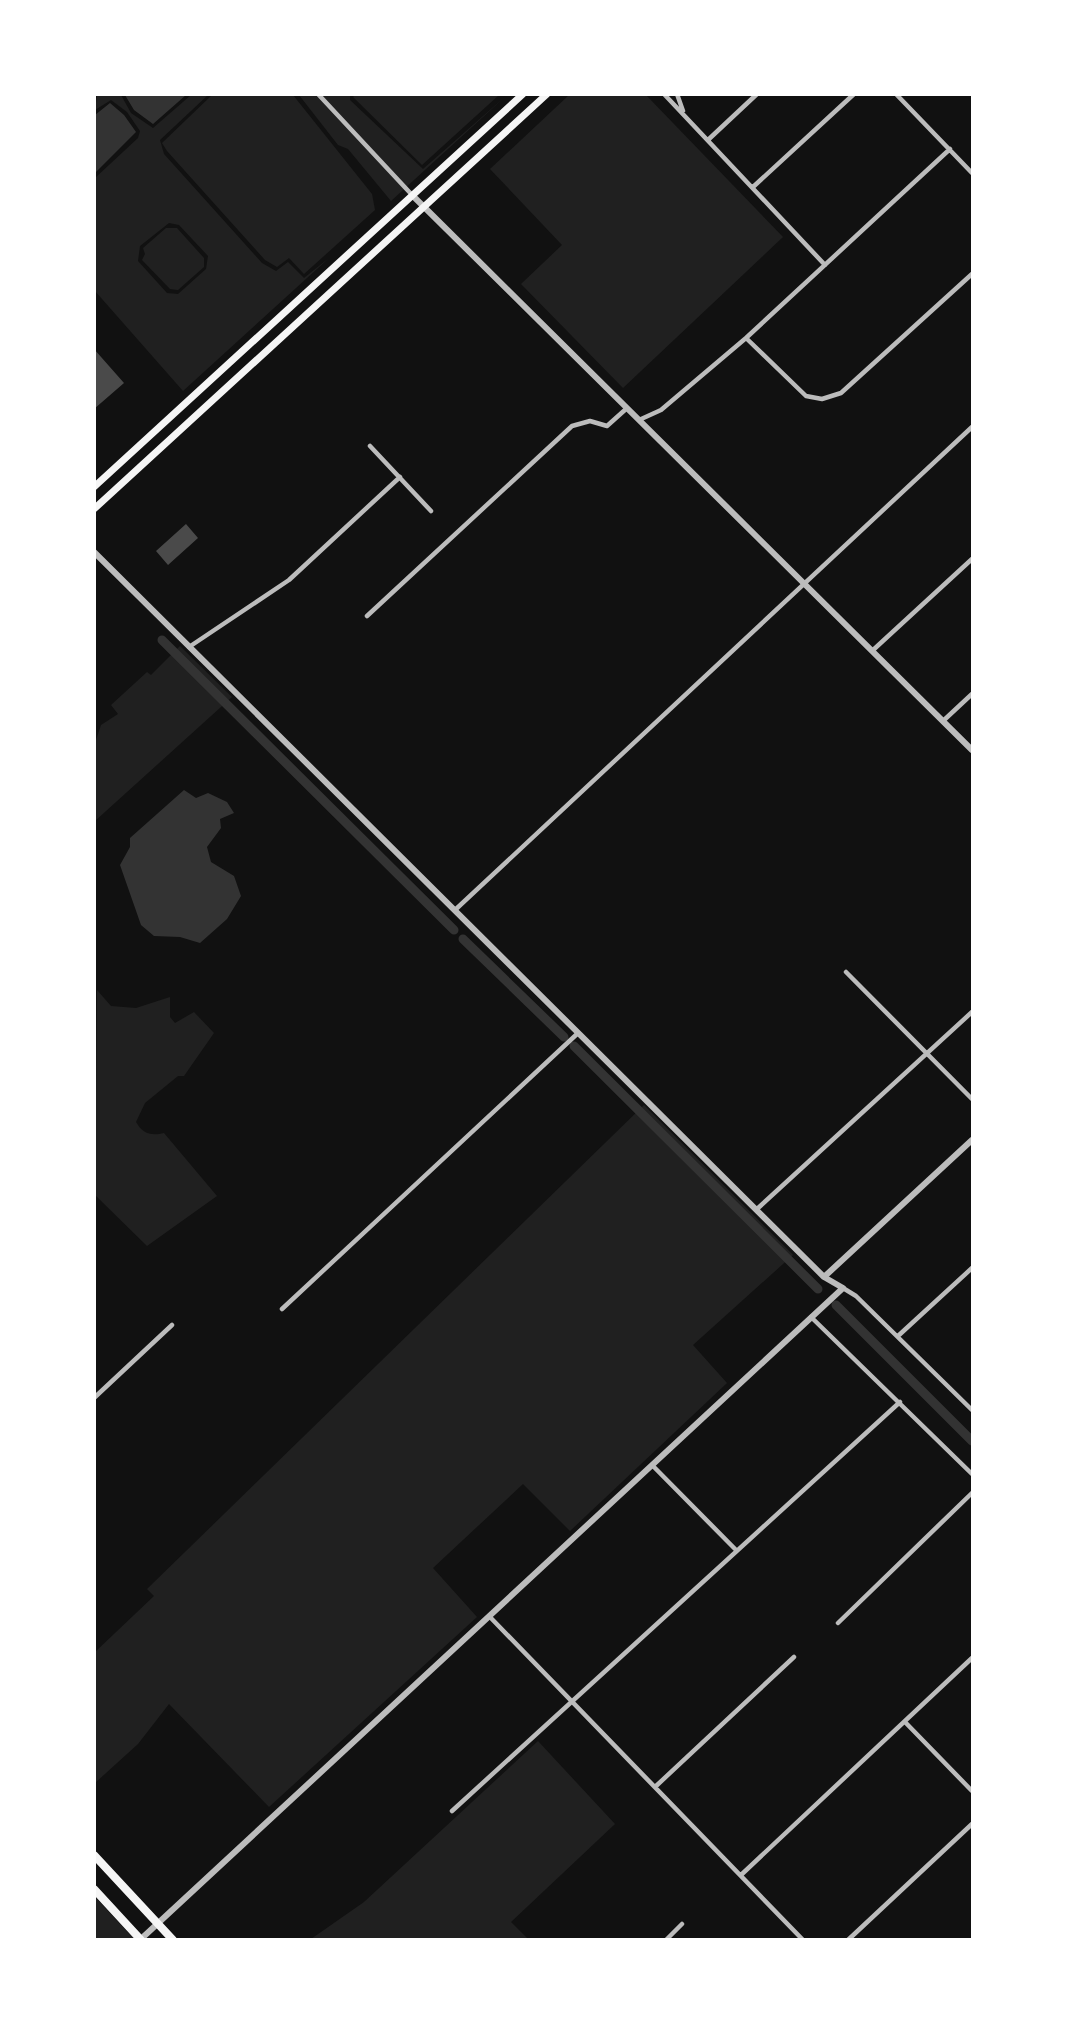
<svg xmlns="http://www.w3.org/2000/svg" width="1067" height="2034" font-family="Overpass,sans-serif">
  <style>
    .green { fill: #202020; fill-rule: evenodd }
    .water { fill: #333 }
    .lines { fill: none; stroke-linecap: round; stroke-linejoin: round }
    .canal { stroke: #333; stroke-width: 9 }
    .building { fill: #4a4a4a }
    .minor { stroke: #bcbcbc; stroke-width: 4.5 }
    .tertiary { stroke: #bcbcbc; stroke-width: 6 }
    .secondary { stroke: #f5f5f5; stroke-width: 7 }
    .primary { stroke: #f5f5f5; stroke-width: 8 }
  </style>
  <rect width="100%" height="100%" fill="#111"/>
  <path class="green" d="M 97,95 L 121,95 L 131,113 L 153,128 L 191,95 L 208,95 L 160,140 L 164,154 L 262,263 L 276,271 L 288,262 L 304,278 L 329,258 L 183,391 L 95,291 L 95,178 L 138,138 L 140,131 L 127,112 L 111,100 L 95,110 ZM 169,223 L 179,225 L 208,256 L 206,269 L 178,294 L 167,293 L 138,261 L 140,246 Z
    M 212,95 L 293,95 L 372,194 L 375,210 L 304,274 L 289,258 L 277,267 L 265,260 L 167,151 L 162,143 Z
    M 299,95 L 350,95 L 350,100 L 423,169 L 507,95 L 391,201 L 348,149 L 338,145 Z
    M 355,95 L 355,94 L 499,95 L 422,165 L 353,97 Z
    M 569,95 L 646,95 L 783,237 L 623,388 L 521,284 L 562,245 L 490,169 Z
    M 166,228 L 177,228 L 204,258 L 204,267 L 178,290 L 170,289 L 142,260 L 145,254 L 143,248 Z
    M 180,646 L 232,697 L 95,821 L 95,743 L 101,725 L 118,714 L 111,705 L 147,672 L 151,675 Z
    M 97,990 L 111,1006 L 136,1008 L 170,997 L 170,1017 L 175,1023 L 194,1012 L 214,1033 L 184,1076 L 178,1076 L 145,1103 L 136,1122 C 143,1134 151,1136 164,1133 L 217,1196 L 147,1246 L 95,1195 Z
    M 644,1105 L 793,1255 L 693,1345 L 727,1383 L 570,1531 L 523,1484 L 433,1568 L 477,1617 L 269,1807 L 169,1704 L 138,1744 L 95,1783 L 95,1652 L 154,1596 L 147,1589 Z
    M 538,1741 L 615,1824 L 511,1922 L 528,1939 L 311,1939 L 364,1902 Z
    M 95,1897 L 134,1939 L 95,1939 Z"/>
  <path class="water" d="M 125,95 L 125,94 L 186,95 L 153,124 L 134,110 Z
    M 110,103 L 124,115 L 136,132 L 95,173 L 95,115 Z
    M 184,790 L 196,798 L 208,793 L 227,802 L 234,813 L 220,819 L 221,828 L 207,847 L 211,862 L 234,876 L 241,896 L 227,919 L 200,943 L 180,937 L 154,936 L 141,925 L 120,865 L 130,847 L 130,838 Z"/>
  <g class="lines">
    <path class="canal" d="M 162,640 L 454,930
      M 463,939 L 564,1037
      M 574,1046 L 818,1289
      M 836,1305 L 972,1441"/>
  </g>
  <path class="building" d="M 94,349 L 124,383 L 94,409 Z
    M 186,524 L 198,538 L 168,565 L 156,551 Z"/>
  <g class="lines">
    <path class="minor" d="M 318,94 L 413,196
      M 664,94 L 825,265
      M 677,94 L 683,111
      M 896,94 L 972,173
      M 709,139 L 757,94
      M 753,187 L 854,94
      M 746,338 L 806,396 L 822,399 L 841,393 L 972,274
      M 639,420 L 661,410 L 746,338 L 950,149
      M 370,446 L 431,511
      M 367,616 L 572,426 L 590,421 L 607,426 L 626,409
      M 189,647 L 289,580 L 400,477
      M 872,651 L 972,559
      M 943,721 L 972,694
      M 455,910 L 972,427
      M 846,972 L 972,1099
      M 757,1209 L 972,1012
      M 843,1288 L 856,1296 L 972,1410
      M 282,1309 L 577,1034
      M 811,1317 L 972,1474
      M 898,1336 L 972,1268
      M 94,1398 L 172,1325
      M 652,1465 L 737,1551
      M 489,1616 L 803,1940
      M 838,1623 L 972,1493
      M 905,1722 L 972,1791
      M 655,1787 L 794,1657
      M 452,1811 L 900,1402
      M 741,1875 L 972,1658
      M 666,1940 L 682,1924
      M 848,1940 L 972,1824"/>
    <path class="tertiary" d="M 413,196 L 972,750
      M 94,552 L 824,1277 L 843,1288 L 141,1939
      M 824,1277 L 972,1140"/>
    <path class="secondary" d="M 94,487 L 523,94
      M 94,509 L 547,94"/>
    <path class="primary" d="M 94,1855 L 173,1940
      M 94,1889 L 141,1940"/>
  </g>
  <rect width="1067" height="2034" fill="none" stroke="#ffffff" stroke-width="192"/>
</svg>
